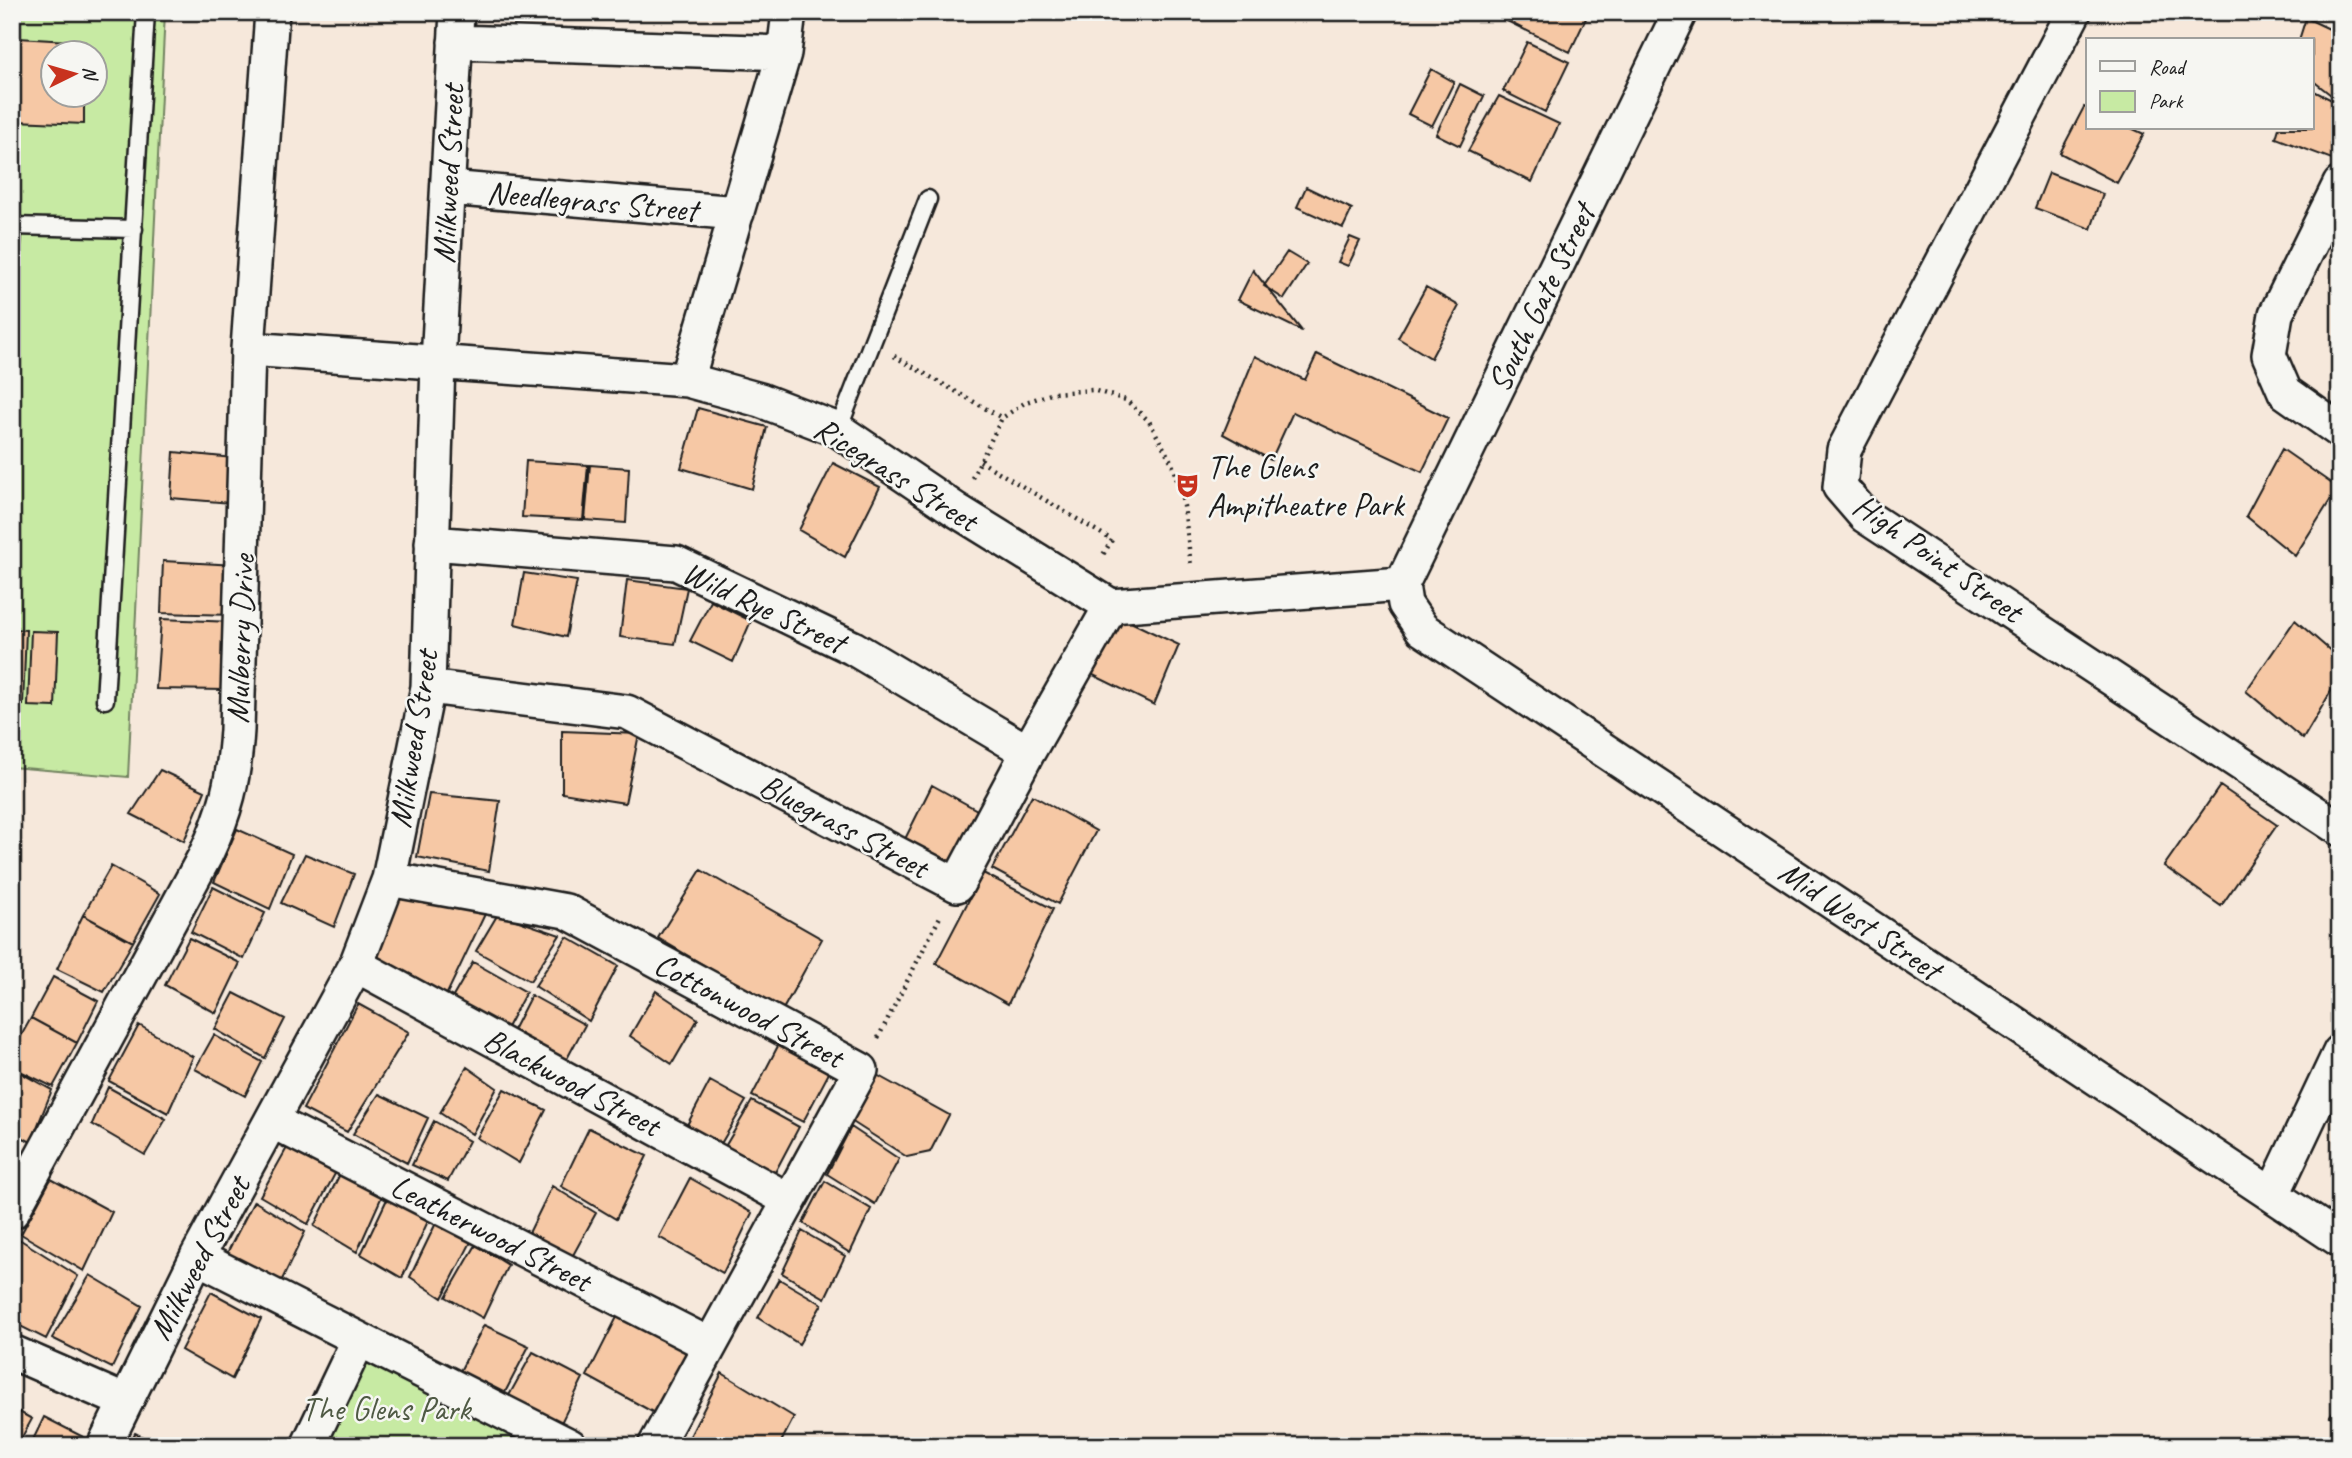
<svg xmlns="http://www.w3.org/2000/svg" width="2352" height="1458" font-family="Caveat,sans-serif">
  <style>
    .green { fill: #c7eaa3; stroke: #728360; stroke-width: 2; fill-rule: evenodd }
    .building { fill: #f6c8a5; stroke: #1c1c1c; stroke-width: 2 }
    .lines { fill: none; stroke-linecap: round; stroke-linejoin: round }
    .lane-casing { stroke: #1c1c1c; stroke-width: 21 }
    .street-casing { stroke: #1c1c1c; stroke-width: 38 }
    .path { stroke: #1c1c1c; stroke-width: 4.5; stroke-dasharray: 2 5; stroke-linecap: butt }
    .lane { stroke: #f6f6f2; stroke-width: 16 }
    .street { stroke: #f6f6f2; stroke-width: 33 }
    .labels { text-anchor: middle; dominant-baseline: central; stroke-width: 5; stroke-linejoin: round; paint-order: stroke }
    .street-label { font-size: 33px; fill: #1c1c1c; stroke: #f6f6f2 }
    .poi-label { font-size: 33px; fill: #1c1c1c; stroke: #f6f6f2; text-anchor: start }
    .park-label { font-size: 33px; fill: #4f5a44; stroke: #f6f6f2 }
  </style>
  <rect width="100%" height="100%" fill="#f6e8db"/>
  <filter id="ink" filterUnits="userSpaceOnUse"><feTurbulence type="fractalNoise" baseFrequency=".0143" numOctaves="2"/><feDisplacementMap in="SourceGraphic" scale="14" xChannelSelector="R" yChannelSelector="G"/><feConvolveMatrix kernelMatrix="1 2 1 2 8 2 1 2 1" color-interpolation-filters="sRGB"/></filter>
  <g filter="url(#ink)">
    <path class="green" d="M 12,12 L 165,12 L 128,777 L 12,767 ZM 52,52 L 94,52 L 94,94 L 52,94 Z
      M 368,1358 L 544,1446 L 325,1446 Z"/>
    <path class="building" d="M 1507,12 L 1589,12 L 1570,52 L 1503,19 Z
      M 2306,18 L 2340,34 L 2340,102 L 2312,80 L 2312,40 L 2299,40 Z
      M 18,38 L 85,42 L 85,52 L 52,52 L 52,94 L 84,94 L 84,124 L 16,121 Z
      M 1527,42 L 1569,62 L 1545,112 L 1503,91 Z
      M 1431,69 L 1454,82 L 1432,126 L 1408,114 Z
      M 1460,84 L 1484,96 L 1460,146 L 1436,134 Z
      M 2312,90 L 2340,104 L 2340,146 L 2337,161 L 2276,138 L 2279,128 L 2312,128 Z
      M 1499,96 L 1559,124 L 1532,182 L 1468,151 Z
      M 2084,107 L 2088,109 L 2088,128 L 2131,128 L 2144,134 L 2117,183 L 2060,153 Z
      M 2049,173 L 2103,194 L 2091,229 L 2035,208 Z
      M 1306,187 L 1352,209 L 1343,228 L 1297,207 Z
      M 12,234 L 22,235 L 18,282 L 12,281 Z
      M 1350,237 L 1360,241 L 1348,266 L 1338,262 Z
      M 1287,252 L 1307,264 L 1284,299 L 1264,286 Z
      M 1253,270 L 1302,331 L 1238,300 Z
      M 1426,287 L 1459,306 L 1431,358 L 1398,338 Z
      M 1317,354 L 1448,418 L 1422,472 L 1293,412 L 1271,460 L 1223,434 L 1255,356 L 1305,380 Z
      M 698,408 L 767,427 L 752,489 L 681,468 Z
      M 2282,449 L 2338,488 L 2295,556 L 2246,516 Z
      M 174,452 L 233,458 L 231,503 L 171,498 Z
      M 526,461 L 588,465 L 583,520 L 522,517 Z
      M 833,463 L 880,487 L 845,557 L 799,530 Z
      M 590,465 L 629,468 L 626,523 L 585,520 Z
      M 163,561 L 236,565 L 232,615 L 161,613 Z
      M 524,573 L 577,581 L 566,637 L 515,624 Z
      M 627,580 L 687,588 L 675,644 L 620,637 Z
      M 711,601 L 751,621 L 733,662 L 690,641 Z
      M 1120,617 L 1179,645 L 1154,705 L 1089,673 Z
      M 161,619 L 231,622 L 226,690 L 156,689 Z
      M 2295,620 L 2340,659 L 2340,676 L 2303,739 L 2246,691 Z
      M 12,629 L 26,630 L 23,705 L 12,704 Z
      M 31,631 L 58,632 L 55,707 L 28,706 Z
      M 562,731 L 639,734 L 625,803 L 562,793 Z
      M 160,770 L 205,791 L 184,841 L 131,814 Z
      M 932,785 L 986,815 L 954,878 L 900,849 Z
      M 2220,786 L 2277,825 L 2221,906 L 2164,866 Z
      M 429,794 L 500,801 L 489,871 L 417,857 Z
      M 1032,795 L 1096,831 L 1058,904 L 992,869 Z
      M 237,829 L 292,854 L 270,909 L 214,882 Z
      M 305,854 L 354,874 L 334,927 L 281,903 Z
      M 111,866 L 160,894 L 133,942 L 83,915 Z
      M 701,870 L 822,939 L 782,1011 L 658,938 Z
      M 983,873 L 1053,909 L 1008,1004 L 936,963 Z
      M 213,887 L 265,913 L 244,959 L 191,932 Z
      M 397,891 L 486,912 L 444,1000 L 369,961 Z
      M 498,914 L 560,935 L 530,981 L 476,951 Z
      M 83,915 L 133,942 L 104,992 L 57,969 Z
      M 567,937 L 618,966 L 589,1021 L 535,986 Z
      M 189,938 L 240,963 L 216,1013 L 165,985 Z
      M 473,962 L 526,992 L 504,1033 L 450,1002 Z
      M 53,977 L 98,1001 L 77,1043 L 31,1018 Z
      M 656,991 L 698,1019 L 672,1064 L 630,1036 Z
      M 234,993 L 285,1019 L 265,1058 L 215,1029 Z
      M 531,995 L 585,1025 L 562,1068 L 510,1036 Z
      M 358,1004 L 409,1032 L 347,1132 L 303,1109 Z
      M 31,1018 L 77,1043 L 53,1087 L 12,1067 L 12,1052 Z
      M 139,1025 L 193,1057 L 168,1113 L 109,1081 Z
      M 214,1035 L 262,1062 L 245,1096 L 195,1069 Z
      M 779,1044 L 829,1073 L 803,1122 L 752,1096 Z
      M 467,1067 L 497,1088 L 472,1134 L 440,1113 Z
      M 12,1068 L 52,1090 L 31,1142 L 12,1132 Z
      M 875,1074 L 949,1115 L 930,1152 L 907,1157 L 851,1121 Z
      M 710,1081 L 746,1101 L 719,1147 L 686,1127 Z
      M 108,1087 L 166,1119 L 145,1155 L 92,1124 Z
      M 504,1089 L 546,1110 L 519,1163 L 477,1138 Z
      M 379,1094 L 428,1118 L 407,1163 L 353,1134 Z
      M 752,1101 L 799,1127 L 772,1178 L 723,1150 Z
      M 434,1121 L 469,1141 L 448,1181 L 412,1165 Z
      M 851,1127 L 899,1159 L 875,1204 L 827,1174 Z
      M 589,1128 L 647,1156 L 616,1219 L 561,1186 Z
      M 288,1146 L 336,1172 L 308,1224 L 260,1196 Z
      M 340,1174 L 382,1196 L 357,1252 L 314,1226 Z
      M 690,1178 L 752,1213 L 723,1273 L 659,1237 Z
      M 51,1179 L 112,1212 L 84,1271 L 21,1234 Z
      M 825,1181 L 871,1209 L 850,1253 L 803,1223 Z
      M 552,1186 L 596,1213 L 572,1257 L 528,1235 Z
      M 388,1197 L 429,1219 L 402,1278 L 361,1254 Z
      M 254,1201 L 305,1232 L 279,1286 L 225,1257 Z
      M 436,1223 L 471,1242 L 442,1298 L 410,1277 Z
      M 802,1231 L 845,1256 L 825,1298 L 782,1273 Z
      M 19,1239 L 78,1276 L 46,1339 L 12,1322 L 12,1252 Z
      M 476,1245 L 508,1265 L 483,1318 L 446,1297 Z
      M 90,1275 L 142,1306 L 112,1368 L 52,1338 Z
      M 779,1279 L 822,1304 L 799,1344 L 758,1318 Z
      M 211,1292 L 261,1319 L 232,1379 L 181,1350 Z
      M 618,1315 L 688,1353 L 658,1415 L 587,1376 Z
      M 484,1325 L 529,1346 L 501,1400 L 459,1373 Z
      M 533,1352 L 583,1378 L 559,1427 L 507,1399 Z
      M 722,1373 L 794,1417 L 779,1446 L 685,1446 Z
      M 2340,1401 L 2340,1423 L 2330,1416 Z
      M 12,1408 L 32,1419 L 17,1446 L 12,1446 Z
      M 44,1417 L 95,1443 L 94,1446 L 30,1446 Z
      M 135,1433 L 160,1446 L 128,1446 Z"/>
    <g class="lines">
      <defs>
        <path id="lane" d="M 12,226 L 134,229
          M 838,430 L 928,199
          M 105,700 L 146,12"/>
        <path id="street" d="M 2074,12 L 1844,450 L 1840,487 L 1865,516 L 2340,829
          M 455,42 L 784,53
          M 2340,184 L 2276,314 L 2269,355 L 2285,392 L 2340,431
          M 448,188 L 737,213
          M 248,349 L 687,380 L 760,400 L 838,430 L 956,510 L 1111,606 L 1402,584
          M 687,380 L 784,53 L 789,12
          M 432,543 L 676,563 L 853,648 L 1028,752
          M 1402,584 L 1405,604 L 1422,629 L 2340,1240
          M 1402,584 L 1680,12
          M 428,687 L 627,712 L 957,885 L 1028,752 L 1111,606
          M 389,879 L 566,911 L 861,1070 L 655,1446
          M 356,965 L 789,1200
          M 272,1121 L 710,1345
          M 2273,1194 L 2340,1052
          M 12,1212 L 205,856 C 226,812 234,780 237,730 L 248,349 L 272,12
          M 197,1257 L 570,1446
          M 12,1352 L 124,1401
          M 104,1446 L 197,1257 L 356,965 L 389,879 L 428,687 L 438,362 L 457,12
          M 308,1446 L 359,1339"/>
      </defs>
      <use href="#lane" class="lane-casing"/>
      <use href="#street" class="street-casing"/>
      <path class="path" d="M 894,356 L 1002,418
        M 980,461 L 1112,540 L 1101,558
        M 972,478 L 1002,418 L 1026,402 L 1054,393 L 1093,390 L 1126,400 L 1149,421 L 1172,463 L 1184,506 L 1191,566
        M 878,1038 L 941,915
        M 406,1446 C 422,1440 439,1437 454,1446"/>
      <use href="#lane" class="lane"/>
      <use href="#street" class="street"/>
    </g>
  </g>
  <defs>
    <symbol id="theatre-bare" viewBox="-9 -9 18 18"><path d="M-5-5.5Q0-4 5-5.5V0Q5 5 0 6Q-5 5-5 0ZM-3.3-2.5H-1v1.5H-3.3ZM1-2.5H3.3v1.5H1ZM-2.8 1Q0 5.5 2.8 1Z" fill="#c8321e" stroke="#f6f6f2" stroke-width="2.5" paint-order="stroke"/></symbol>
  </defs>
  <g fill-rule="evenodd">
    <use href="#theatre-bare" x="1170" y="468" width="35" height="35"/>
  </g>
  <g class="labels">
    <g class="street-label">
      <text transform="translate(448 174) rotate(-87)">Milkweed Street</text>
      <text transform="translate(592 201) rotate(5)">Needlegrass Street</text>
      <text transform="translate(1541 298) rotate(-64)">South Gate Street</text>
      <text transform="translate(896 474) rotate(32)">Ricegrass Street</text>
      <text transform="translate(1938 558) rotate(35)">High Point Street</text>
      <text transform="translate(764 607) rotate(25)">Wild Rye Street</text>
      <text transform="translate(240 639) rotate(-88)">Mulberry Drive</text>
      <text transform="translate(413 739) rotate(-81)">Milkweed Street</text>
      <text transform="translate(844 826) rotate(28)">Bluegrass Street</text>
      <text transform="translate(1860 920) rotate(34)">Mid West Street</text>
      <text transform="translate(749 1010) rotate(28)">Cottonwood Street</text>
      <text transform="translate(572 1082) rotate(28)">Blackwood Street</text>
      <text transform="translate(491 1233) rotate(27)">Leatherwood Street</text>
      <text transform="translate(199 1258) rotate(-62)">Milkweed Street</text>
    </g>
    <g class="poi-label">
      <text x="1207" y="467">The Glens<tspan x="1207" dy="38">Ampitheatre Park</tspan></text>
    </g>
    <g class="park-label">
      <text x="386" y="1409">The Glens Park</text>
    </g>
  </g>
  <rect width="2352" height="1458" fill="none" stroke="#f6f6f2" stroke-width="42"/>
  <rect x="21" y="21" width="2310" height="1416" fill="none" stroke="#1c1c1c" stroke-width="2.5" filter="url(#ink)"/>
  <rect x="2086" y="38" width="228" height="91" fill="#f6f6f2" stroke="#9f9f9c" stroke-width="2"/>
  <rect x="2100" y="61" width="35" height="10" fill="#f6f6f2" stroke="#9f9f9c" stroke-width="2"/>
  <text x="2149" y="74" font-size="21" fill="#1c1c1c">Road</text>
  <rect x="2100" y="91" width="35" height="21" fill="#c7eaa3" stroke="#9f9f9c" stroke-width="2"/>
  <text x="2149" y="108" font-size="21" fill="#1c1c1c">Park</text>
  <g transform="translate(74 74) rotate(85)"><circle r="33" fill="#f6f6f2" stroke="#9f9f9c" stroke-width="2"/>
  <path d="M0-5L12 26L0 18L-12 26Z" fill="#c8321e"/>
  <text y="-10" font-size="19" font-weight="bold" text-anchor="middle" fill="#1c1c1c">N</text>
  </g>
</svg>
